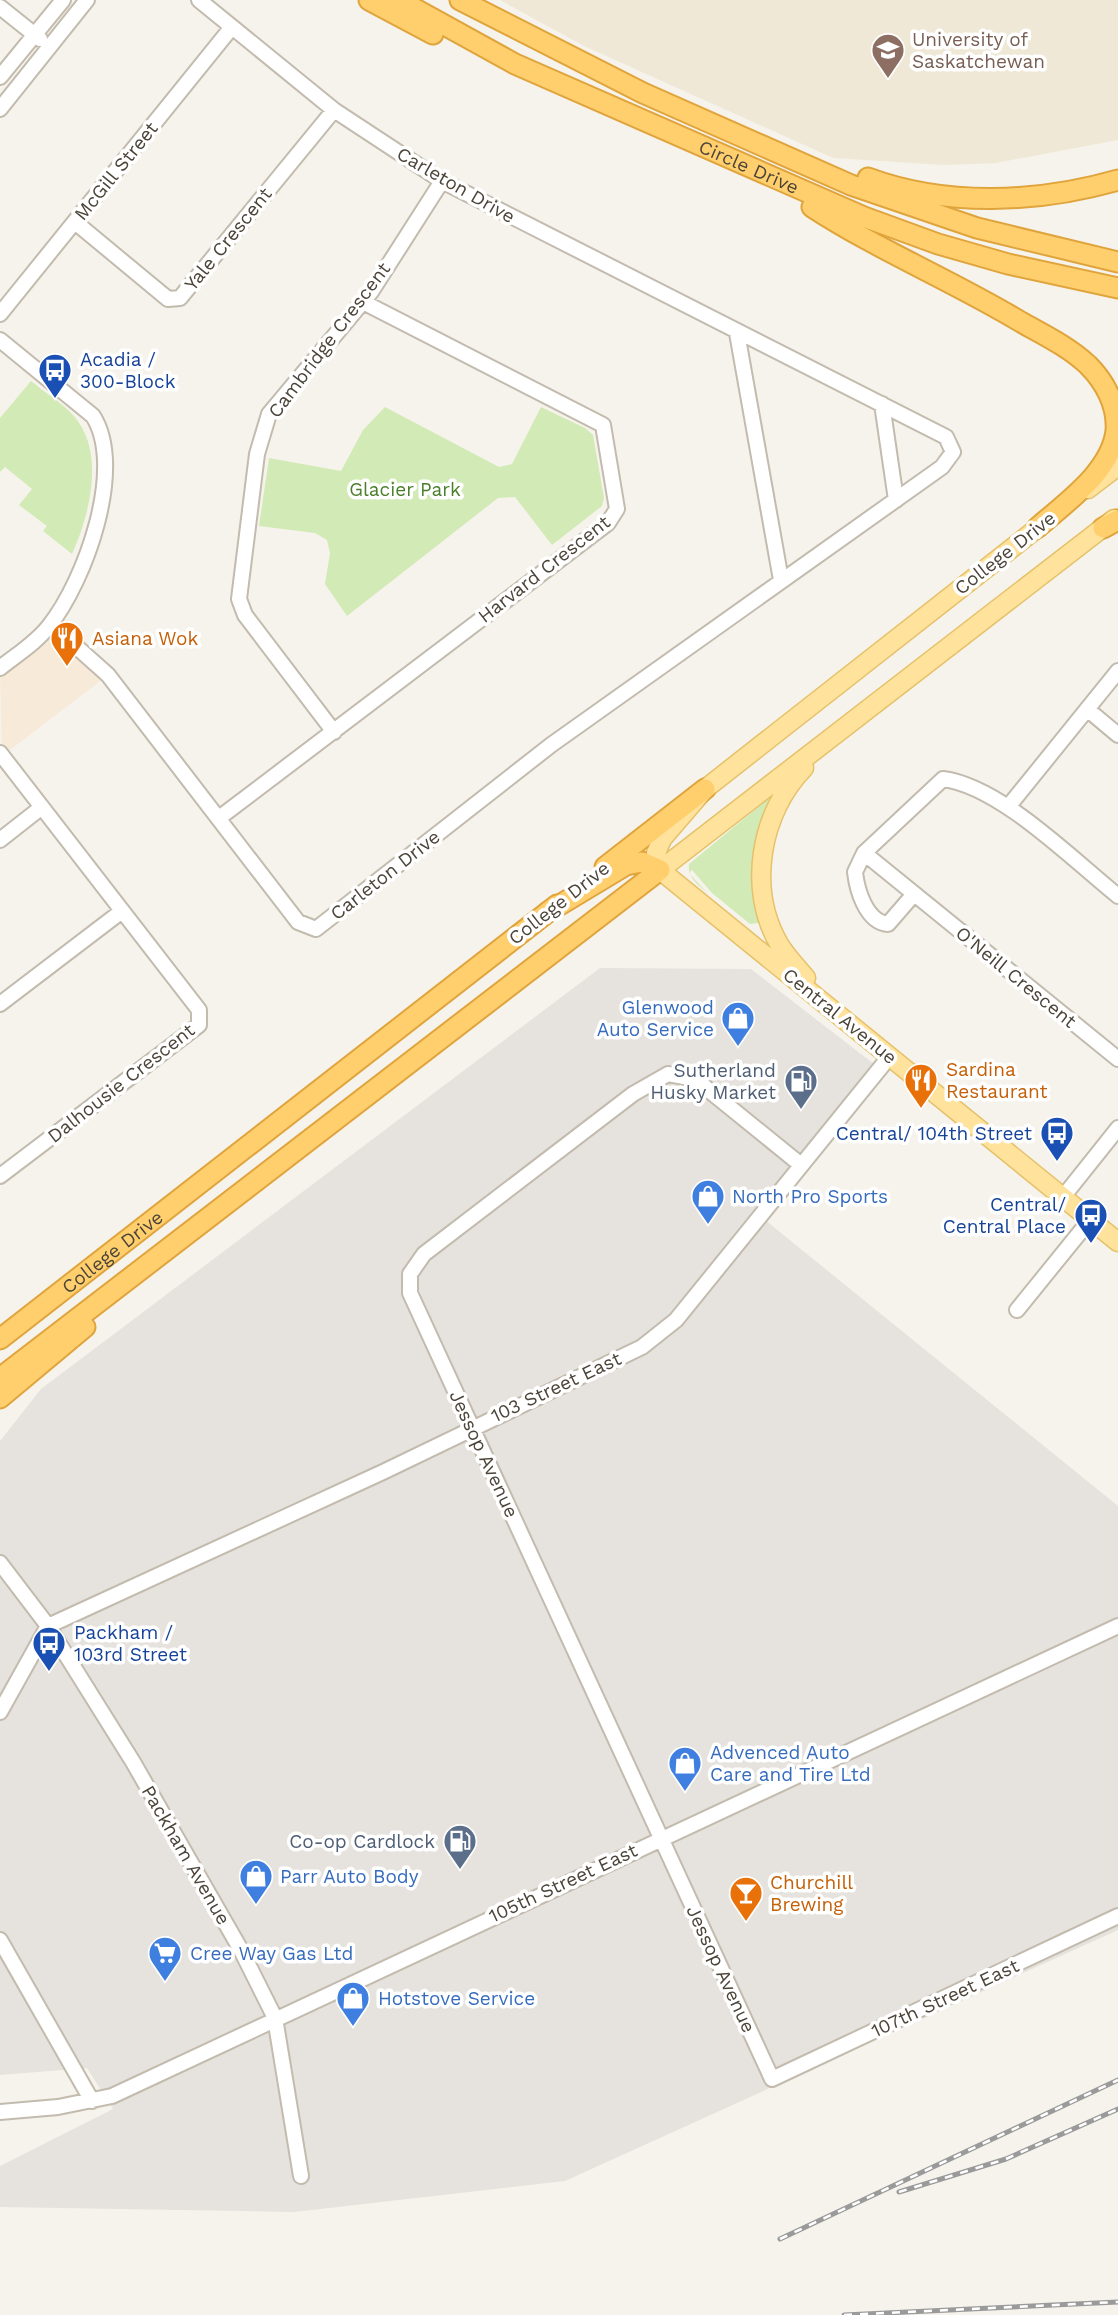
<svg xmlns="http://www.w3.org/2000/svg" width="1118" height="2315" font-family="'Work Sans',sans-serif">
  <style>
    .commercial { fill: #f7ead8 }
    .industrial { fill: #e6e2dd }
    .education { fill: #efe8d6 }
    .green { fill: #d2eab5 }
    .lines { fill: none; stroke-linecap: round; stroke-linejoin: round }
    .minor-casing { stroke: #c2bbae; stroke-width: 18 }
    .major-casing { stroke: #e6c16a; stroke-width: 21 }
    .highway-casing { stroke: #e0a43c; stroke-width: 23 }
    .minor { stroke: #fff; stroke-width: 14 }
    .major { stroke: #ffe39c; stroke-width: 18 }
    .highway { stroke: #ffcf6e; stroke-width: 19 }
    .rail-casing { stroke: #9a9a9a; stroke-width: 5 }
    .rail { stroke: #fff; stroke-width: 2.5; stroke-dasharray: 8; stroke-linecap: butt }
    .labels { text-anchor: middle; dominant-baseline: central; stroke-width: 7; stroke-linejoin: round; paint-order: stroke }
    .education-label { font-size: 19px; fill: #785e54; stroke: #fff; text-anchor: start }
    .street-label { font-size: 19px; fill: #4b4439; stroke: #fff }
    .transit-label { font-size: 19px; fill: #164399; stroke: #fff; text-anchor: start }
    .park-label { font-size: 19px; fill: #4a7f2a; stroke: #fff }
    .food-label { font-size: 19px; fill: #c56008; stroke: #fff; text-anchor: start }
    .shop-label { font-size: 19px; fill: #366cbe; stroke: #fff; text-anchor: start }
    .service-label { font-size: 19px; fill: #4e5e75; stroke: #fff; text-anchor: end }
  </style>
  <rect width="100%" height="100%" fill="#f6f3ec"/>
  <path class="commercial" d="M 51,624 L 108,675 L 2,756 L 0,668 Z"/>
  <path class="industrial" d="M 600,968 L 751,969 L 879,1068 L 760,1216 L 1118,1506 L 1118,1930 L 565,2181 L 294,2212 L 0,2207 L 0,2166 L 113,2109 L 87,2068 L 0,2075 L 0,1441 L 41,1389 Z"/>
  <path class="education" d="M 500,0 L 1118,0 L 1118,140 L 996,163 L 944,165 L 833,158 L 584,46 Z"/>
  <path class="green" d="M 31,381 C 44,392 61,402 73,415 C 106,451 90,514 72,554 L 43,531 L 47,526 L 19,505 L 32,489 L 5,467 L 0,472 L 0,418 Z
    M 385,407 L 499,467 L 512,464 L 541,407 L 585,428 L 593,435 L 604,498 L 602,506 L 552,545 L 515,497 L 498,498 L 347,616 L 325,584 L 330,553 L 327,540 L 315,533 L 259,526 L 269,458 L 341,471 L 363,430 Z
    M 768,799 L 771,801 C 752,847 746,874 759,923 L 750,924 L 712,893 L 692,870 L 689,873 L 708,894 C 699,885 687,878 689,864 Z"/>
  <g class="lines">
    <defs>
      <path id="minor" d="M 0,7 L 40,39
        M 0,77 L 63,0
        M 0,109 L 87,0
        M 75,222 L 168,299 L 180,298 L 334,110
        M 0,314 L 232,27
        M 737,333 L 781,580
        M 0,340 L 93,416 C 126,468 85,581 49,626 C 36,643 16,655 0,668
        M 882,404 L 896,500
        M 51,624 L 108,675 L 298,922 L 316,929 L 551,745 L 942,467 L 953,452 L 946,437 L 442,181 L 334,110 L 199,0
        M 1087,709 L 1118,735
        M 334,732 L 245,615 L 239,599 L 257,454 L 269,414 L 371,292 L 442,181
        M 0,753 L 199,1010 L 199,1025 L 0,1176
        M 1008,807 L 1118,671
        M 219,818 L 608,523 L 617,509 L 603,425 L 363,302
        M 0,840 L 42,807
        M 864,853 L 1118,1059
        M 914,894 L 888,924 C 866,922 857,890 855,872 L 864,853 L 943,779 C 1000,786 1073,860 1118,896
        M 0,1004 L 122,911
        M 801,1165 L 695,1079 L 668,1074 L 633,1094 L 424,1254 L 410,1274 L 410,1293 L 772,2079 L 1118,1916
        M 1063,1197 L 1118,1128
        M 1017,1310 L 1090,1220
        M 0,1563 L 48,1626 L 133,1762 L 241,1950 L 275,2018 L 301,2176
        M 0,1712 L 48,1626 L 383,1472 L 642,1347 L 676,1320 L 890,1056
        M 0,1940 L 92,2101
        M 0,2112 L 58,2107 L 112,2096 L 1118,1626"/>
      <path id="major" d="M 1088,489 L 1118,466
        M 804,768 C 760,813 747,889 779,944 C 786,956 797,967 806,978
        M 660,870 L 656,853 L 662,839 L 705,789 L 1049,519
        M 660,870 L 1118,1242
        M 660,870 L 1114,519"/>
      <g id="highway">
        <path d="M 369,0 L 433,34"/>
        <path id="s1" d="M 399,0 L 515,64 L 864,217 L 938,244 L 1008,264 L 1118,288"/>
        <path d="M 460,0 L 643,93 L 851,185 L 977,228 L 1118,262"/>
        <path d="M 868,178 C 946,207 1038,203 1118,180"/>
        <path d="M 812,207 C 878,250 953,281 1021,322 C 1044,335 1069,347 1088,365 C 1105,382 1118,406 1116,431 C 1111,472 1065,503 1037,528"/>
        <path d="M 1103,528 L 1118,520"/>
        <path d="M 605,867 L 705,789"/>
        <path id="s2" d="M 0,1339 L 557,905"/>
        <path d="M 0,1378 L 660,870 L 642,862 L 626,865 L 548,912"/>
        <path d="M 0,1398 L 85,1327"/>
      </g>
    </defs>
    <use href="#minor" class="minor-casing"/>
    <use href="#major" class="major-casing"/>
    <use href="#highway" class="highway-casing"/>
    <use href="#minor" class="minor"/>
    <use href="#major" class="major"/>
    <use href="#highway" class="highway"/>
    <defs>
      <path id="rail" d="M 899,2192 L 1006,2159 L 1118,2109
        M 780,2239 L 1118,2080
        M 844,2315 L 1118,2302"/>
    </defs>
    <use href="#rail" class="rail-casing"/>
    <use href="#rail" class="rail"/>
  </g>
  <defs>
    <symbol id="university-pin" viewBox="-11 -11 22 30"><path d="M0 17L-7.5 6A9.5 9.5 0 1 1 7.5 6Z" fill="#8d6e63" stroke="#fff"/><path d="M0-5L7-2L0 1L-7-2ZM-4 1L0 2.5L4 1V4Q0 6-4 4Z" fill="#fff"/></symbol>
    <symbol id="bus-pin" viewBox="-11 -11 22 30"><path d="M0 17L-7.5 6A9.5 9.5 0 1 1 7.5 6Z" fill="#1a4fb4" stroke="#fff"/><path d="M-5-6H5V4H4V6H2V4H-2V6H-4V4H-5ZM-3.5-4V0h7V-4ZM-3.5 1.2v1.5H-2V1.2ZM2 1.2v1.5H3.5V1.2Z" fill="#fff"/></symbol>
    <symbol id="restaurant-pin" viewBox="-11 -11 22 30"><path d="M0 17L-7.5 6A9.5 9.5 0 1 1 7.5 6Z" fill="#e8710a" stroke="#fff"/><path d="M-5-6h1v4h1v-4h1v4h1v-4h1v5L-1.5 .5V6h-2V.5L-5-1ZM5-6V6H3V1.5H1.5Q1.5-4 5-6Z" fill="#fff"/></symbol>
    <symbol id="shop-pin" viewBox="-11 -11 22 30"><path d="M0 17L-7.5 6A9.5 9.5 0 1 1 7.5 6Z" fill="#3f7fe0" stroke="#fff"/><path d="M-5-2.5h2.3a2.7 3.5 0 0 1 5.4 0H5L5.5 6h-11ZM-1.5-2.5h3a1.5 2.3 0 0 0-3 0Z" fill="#fff"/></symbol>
    <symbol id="fuel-pin" viewBox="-11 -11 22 30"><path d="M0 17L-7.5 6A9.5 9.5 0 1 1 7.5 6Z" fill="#5c6f8a" stroke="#fff"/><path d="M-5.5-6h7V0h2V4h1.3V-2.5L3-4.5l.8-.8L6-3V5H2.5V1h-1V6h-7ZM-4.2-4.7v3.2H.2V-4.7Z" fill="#fff"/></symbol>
    <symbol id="bar-pin" viewBox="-11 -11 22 30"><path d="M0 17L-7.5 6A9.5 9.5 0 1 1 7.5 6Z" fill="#e8710a" stroke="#fff"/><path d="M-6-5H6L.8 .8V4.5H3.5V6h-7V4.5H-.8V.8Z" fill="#fff"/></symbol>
    <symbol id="supermarket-pin" viewBox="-11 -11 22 30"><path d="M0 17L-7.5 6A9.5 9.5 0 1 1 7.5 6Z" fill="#3f7fe0" stroke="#fff"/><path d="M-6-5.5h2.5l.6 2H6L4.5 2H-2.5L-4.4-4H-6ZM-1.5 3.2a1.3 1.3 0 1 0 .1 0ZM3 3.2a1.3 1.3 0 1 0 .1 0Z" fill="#fff"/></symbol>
  </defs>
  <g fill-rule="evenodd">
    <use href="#university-pin" x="869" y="31" width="38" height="52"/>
    <use href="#bus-pin" x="36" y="351" width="38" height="52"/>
    <use href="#restaurant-pin" x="48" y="619" width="38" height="52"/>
    <use href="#shop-pin" x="719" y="999" width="38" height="52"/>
    <use href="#restaurant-pin" x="902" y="1061" width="38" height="52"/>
    <use href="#fuel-pin" x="782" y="1062" width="38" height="52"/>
    <use href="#bus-pin" x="1038" y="1114" width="38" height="52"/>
    <use href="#shop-pin" x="689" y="1177" width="38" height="52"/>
    <use href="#bus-pin" x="1072" y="1196" width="38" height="52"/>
    <use href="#bus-pin" x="30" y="1624" width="38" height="52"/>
    <use href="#shop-pin" x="666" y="1744" width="38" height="52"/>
    <use href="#fuel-pin" x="441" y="1822" width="38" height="52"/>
    <use href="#shop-pin" x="237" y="1857" width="38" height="52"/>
    <use href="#bar-pin" x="727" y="1874" width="38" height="52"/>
    <use href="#supermarket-pin" x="146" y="1934" width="38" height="52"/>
    <use href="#shop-pin" x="334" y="1979" width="38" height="52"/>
  </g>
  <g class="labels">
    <g class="education-label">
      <text x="912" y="39">University of<tspan x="912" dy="22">Saskatchewan</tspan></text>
    </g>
    <g class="street-label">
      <text stroke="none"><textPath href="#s1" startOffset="388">Circle Drive</textPath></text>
      <text transform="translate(116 171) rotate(-51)">McGill Street</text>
      <text transform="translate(456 185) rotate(30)">Carleton Drive</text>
      <text transform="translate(228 239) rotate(-51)">Yale Crescent</text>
      <text transform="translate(329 340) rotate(-53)">Cambridge Crescent</text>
      <text transform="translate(1005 553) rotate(-38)">College Drive</text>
      <text transform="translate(544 569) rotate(-38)">Harvard Crescent</text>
      <text transform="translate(385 875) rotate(-38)">Carleton Drive</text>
      <text transform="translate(559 903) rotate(-38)">College Drive</text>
      <text transform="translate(1016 977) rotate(39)">O'Neill Crescent</text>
      <text transform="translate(840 1016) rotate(39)">Central Avenue</text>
      <text transform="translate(121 1083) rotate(-38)">Dalhousie Crescent</text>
      <text stroke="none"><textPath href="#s2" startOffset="142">College Drive</textPath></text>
      <text transform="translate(556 1387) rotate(-25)">103 Street East</text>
      <text transform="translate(484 1454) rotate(65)">Jessop Avenue</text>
      <text transform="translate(186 1855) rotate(60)">Packham Avenue</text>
      <text transform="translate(563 1883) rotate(-25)">105th Street East</text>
      <text transform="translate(721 1969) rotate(65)">Jessop Avenue</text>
      <text transform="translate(945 1998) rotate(-25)">107th Street East</text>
    </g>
    <g class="transit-label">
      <text x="80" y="359">Acadia /<tspan x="80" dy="22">300-Block</tspan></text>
      <text x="1032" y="1133" text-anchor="end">Central/ 104th Street</text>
      <text x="1066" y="1204" text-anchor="end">Central/<tspan x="1066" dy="22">Central Place</tspan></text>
      <text x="74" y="1632">Packham /<tspan x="74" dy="22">103rd Street</tspan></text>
    </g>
    <g class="park-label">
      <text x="405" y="489">Glacier Park</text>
    </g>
    <g class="food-label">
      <text x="92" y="638">Asiana Wok</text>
      <text x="946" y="1069">Sardina<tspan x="946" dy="22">Restaurant</tspan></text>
      <text x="770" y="1882">Churchill<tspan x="770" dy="22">Brewing</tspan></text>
    </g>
    <g class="shop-label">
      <text x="714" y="1007" text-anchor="end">Glenwood<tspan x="714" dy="22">Auto Service</tspan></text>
      <text x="732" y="1196">North Pro Sports</text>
      <text x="710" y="1752">Advenced Auto<tspan x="710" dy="22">Care and Tire Ltd</tspan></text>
      <text x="280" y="1876">Parr Auto Body</text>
      <text x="190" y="1953">Cree Way Gas Ltd</text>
      <text x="378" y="1998">Hotstove Service</text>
    </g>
    <g class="service-label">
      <text x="776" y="1070">Sutherland<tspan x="776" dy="22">Husky Market</tspan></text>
      <text x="435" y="1841">Co-op Cardlock</text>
    </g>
  </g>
</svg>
